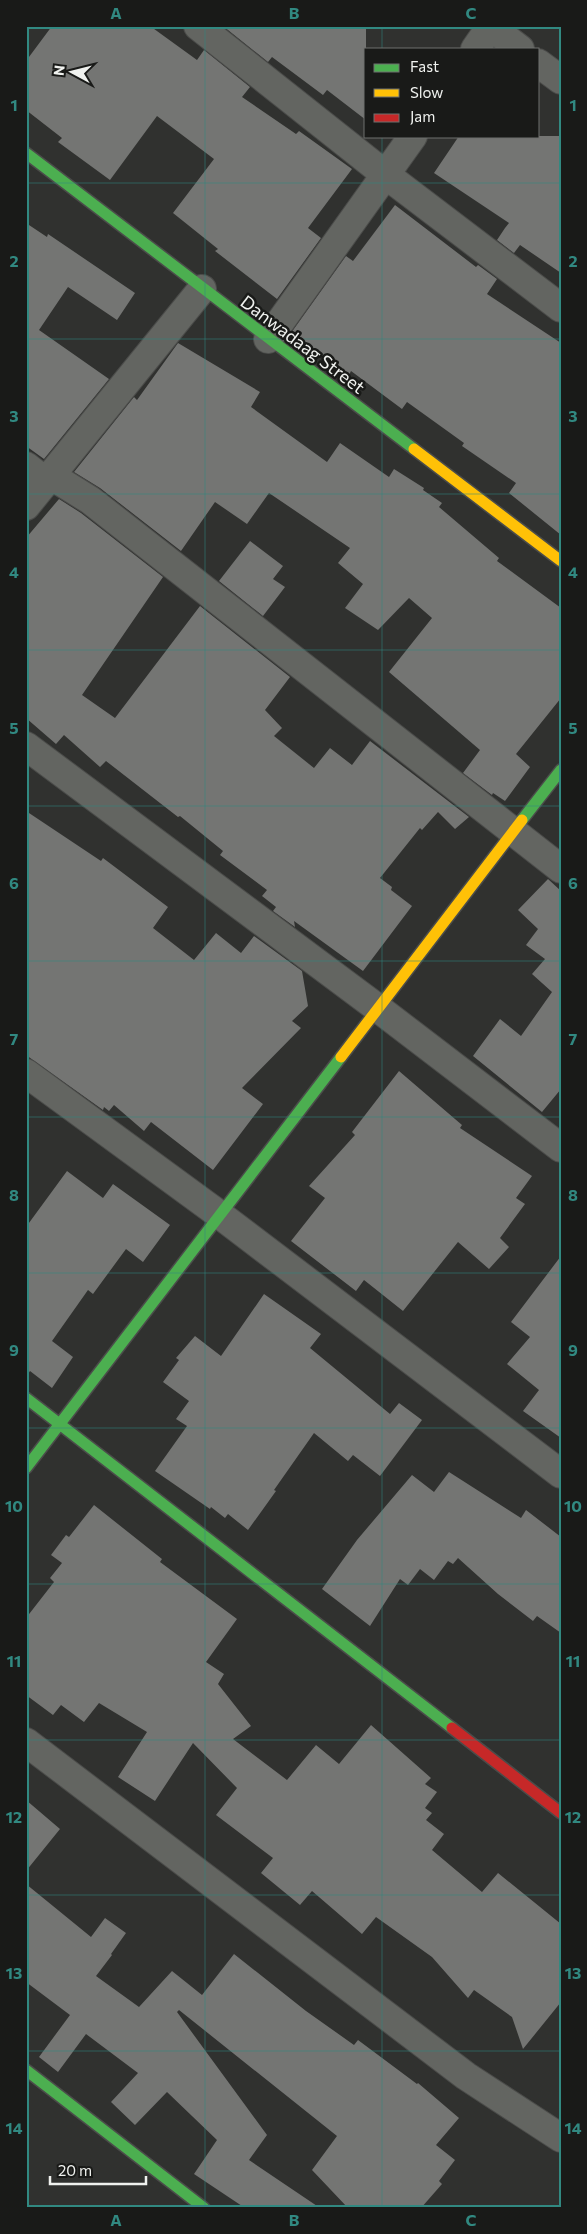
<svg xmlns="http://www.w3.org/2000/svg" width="587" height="2234" font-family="Commissioner,sans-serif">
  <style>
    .building { fill: #747573 }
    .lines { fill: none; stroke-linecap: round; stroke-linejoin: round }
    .street-casing { stroke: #4b4c4a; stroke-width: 30 }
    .fast-casing { stroke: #4b4c4a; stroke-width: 14 }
    .slow-casing { stroke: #4b4c4a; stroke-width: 14 }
    .jam-casing { stroke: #4b4c4a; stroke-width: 14 }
    .street { stroke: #636561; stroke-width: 28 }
    .fast { stroke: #4caf50; stroke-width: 11 }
    .slow { stroke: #ffc107; stroke-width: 11 }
    .jam { stroke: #c62828; stroke-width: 11 }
    .grid { fill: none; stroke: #318981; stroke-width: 1; stroke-opacity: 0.55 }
    .labels { text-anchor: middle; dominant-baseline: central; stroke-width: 5; stroke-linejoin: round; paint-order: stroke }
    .street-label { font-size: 18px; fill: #f0f2ef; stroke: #191a18 }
    .neatline { fill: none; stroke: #318981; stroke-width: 2 }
    .grid-label { font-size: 16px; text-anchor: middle; font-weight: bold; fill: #318981 }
  </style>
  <rect width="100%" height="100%" fill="#30312f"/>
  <path class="building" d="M 52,26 L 150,26 L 197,60 L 204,50 L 250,87 L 242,97 L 296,134 L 299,131 L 352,169 L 308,228 L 321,238 L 277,299 L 215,251 L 218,249 L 173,213 L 214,159 L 157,116 L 110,180 L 58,142 L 62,138 L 26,110 L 26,61 Z
    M 223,26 L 366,26 L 366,120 L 327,90 L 323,95 L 272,57 L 268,62 Z
    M 459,136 L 561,136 L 561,273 L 520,245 L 514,253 L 497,240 L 505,228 L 507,229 L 505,228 L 509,223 L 434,173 Z
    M 395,205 L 476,267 L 478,265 L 497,279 L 487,294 L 561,343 L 561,535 L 509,493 L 516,483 L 462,446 L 464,443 L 407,402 L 402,409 L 351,371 L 349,375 L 291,333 L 346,256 L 353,261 Z
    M 26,223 L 47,237 L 48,234 L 135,293 L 117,320 L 68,287 L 39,330 L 109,379 L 44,459 L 26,446 Z
    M 178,343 L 260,392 L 251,407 L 327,462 L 340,443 L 389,477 L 394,469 L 424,488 L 423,490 L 442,503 L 439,507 L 499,558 L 497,561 L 561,608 L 561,698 L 516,754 L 530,767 L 505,801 L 493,793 L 492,795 L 463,773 L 480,750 L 389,672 L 432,618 L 409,598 L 378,630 L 345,608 L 363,584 L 338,563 L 350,548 L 269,493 L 247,524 L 215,502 L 181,551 L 100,488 L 74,472 L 134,397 L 137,400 Z
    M 59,499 L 81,513 L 163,577 L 82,695 L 115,718 L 200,606 L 290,677 L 265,710 L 282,728 L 274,736 L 314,768 L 330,748 L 352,765 L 370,741 L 469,817 L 455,829 L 438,812 L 422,830 L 420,828 L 380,878 L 392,887 L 391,890 L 412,906 L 363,971 L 294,921 L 295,927 L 273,911 L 276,907 L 262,896 L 267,890 L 220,855 L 223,851 L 180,816 L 178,817 L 106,761 L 100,767 L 64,735 L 56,744 L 26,718 L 26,538 Z
    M 250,541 L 283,566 L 273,579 L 285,587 L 263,616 L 219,581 Z
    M 26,811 L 101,861 L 103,858 L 168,907 L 153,928 L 194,960 L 216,933 L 241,953 L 254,936 L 302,971 L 308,1006 L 292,1021 L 301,1028 L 242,1088 L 263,1104 L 213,1170 L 151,1122 L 144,1131 L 114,1105 L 109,1111 L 104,1107 L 103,1110 L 26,1055 Z
    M 548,879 L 561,891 L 561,1089 L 542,1112 L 473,1056 L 500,1019 L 521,1036 L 552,992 L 532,974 L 545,959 L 526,945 L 538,929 L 518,910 Z
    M 399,1071 L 462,1125 L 460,1128 L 532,1176 L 516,1198 L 525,1204 L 500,1238 L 509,1247 L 489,1269 L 458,1242 L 403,1311 L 364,1280 L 356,1291 L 291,1241 L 325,1198 L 309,1186 L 355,1135 L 352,1132 Z
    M 67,1171 L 103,1198 L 113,1184 L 170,1225 L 143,1262 L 126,1249 L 93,1294 L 88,1290 L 52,1341 L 73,1357 L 52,1388 L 30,1371 L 26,1377 L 26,1227 Z
    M 561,1256 L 561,1438 L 523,1411 L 539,1390 L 507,1364 L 530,1337 L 511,1322 Z
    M 264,1294 L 321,1334 L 310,1348 L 390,1414 L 399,1403 L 422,1420 L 380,1476 L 353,1455 L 348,1461 L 314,1433 L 274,1490 L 276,1491 L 248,1530 L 228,1514 L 225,1518 L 211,1507 L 210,1509 L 155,1471 L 187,1426 L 176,1419 L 189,1401 L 163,1382 L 179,1360 L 176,1358 L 195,1336 L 221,1356 Z
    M 449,1472 L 521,1518 L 526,1510 L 561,1537 L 561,1633 L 537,1616 L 533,1621 L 498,1594 L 458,1558 L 453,1564 L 448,1561 L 434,1580 L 420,1569 L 408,1585 L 400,1579 L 370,1626 L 322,1589 L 357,1540 L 412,1475 L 434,1492 Z
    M 94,1505 L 162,1559 L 160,1562 L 237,1619 L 206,1662 L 224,1674 L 218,1684 L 251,1726 L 233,1739 L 287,1780 L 316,1745 L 339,1764 L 371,1725 L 431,1778 L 425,1784 L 437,1792 L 425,1808 L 432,1813 L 426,1820 L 444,1834 L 432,1850 L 482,1892 L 498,1873 L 561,1924 L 561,2002 L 523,2049 L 512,2017 L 474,1990 L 468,1998 L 432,1957 L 376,1917 L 362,1934 L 312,1891 L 300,1905 L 261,1873 L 273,1858 L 216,1815 L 237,1788 L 193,1743 L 155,1801 L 118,1777 L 147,1732 L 99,1703 L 84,1722 L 61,1705 L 53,1715 L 26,1695 L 26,1618 L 54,1582 L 50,1578 L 62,1563 L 51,1555 L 66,1535 L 69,1537 Z
    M 26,1800 L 60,1829 L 26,1871 Z
    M 26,1884 L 91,1937 L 105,1918 L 126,1933 L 111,1954 L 112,1955 L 96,1976 L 139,2007 L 172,1971 L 202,1995 L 234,1954 L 306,2011 L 354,2045 L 358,2040 L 417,2084 L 418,2083 L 459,2118 L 436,2145 L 455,2160 L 439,2181 L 442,2184 L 421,2208 L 348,2208 L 312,2170 L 337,2136 L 179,2010 L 177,2012 L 267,2135 L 249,2160 L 320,2208 L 245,2208 L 194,2174 L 217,2140 L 167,2092 L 135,2125 L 111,2102 L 138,2073 L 86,2034 L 58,2072 L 39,2057 L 70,2015 L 26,1982 Z"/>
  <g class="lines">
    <defs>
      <path id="street" d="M 198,26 L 386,175 L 561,308
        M 490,26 L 520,49
        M 475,49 L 491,26
        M 538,63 L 561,80
        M 268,339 L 413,136
        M 26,466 L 45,481
        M 50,475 L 90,500 L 561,869
        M 26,506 L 202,289
        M 26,746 L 379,1009 L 561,1148
        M 26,1073 L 220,1215 L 561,1474
        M 26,1742 L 466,2076 L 561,2138"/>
      <path id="fast" d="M 26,153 L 414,449
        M 522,820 L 561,770
        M 26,1398 L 452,1728
        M 26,1468 L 341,1057
        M 26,2070 L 204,2208"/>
      <path id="slow" d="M 414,449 L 561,561
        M 341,1057 L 522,820"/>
      <path id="jam" d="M 452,1728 L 561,1813"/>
    </defs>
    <use href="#street" class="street-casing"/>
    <use href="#fast" class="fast-casing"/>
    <use href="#slow" class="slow-casing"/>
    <use href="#jam" class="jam-casing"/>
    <use href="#street" class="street"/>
    <use href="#fast" class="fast"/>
    <use href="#slow" class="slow"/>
    <use href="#jam" class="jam"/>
  </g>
  <path class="grid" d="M 205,26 L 205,2208M 382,26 L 382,49M 382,136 L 382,2208M 26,183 L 561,183M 26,339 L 561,339M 26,494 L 561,494M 26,650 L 561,650M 26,806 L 561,806M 26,961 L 561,961M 26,1117 L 561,1117M 26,1273 L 561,1273M 26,1428 L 561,1428M 26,1584 L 561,1584M 26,1740 L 561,1740M 26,1895 L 561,1895M 26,2051 L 561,2051"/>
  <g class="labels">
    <g class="street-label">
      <text transform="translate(303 344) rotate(37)">Danwadaag Street</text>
    </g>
  </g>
  <rect width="587" height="2234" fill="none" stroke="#191a18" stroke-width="55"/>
  <rect x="364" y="48" width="175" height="90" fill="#191a18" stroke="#6f706e"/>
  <rect x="374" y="64" width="25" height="8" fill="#4caf50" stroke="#6f706e"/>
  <text x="410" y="72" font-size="15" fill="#f0f2ef">Fast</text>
  <rect x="374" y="89" width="25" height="8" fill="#ffc107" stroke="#6f706e"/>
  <text x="410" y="98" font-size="15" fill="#f0f2ef">Slow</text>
  <rect x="374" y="114" width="25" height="8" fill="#c62828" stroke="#6f706e"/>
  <text x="410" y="122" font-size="15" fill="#f0f2ef">Jam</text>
  <g transform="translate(72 72) rotate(277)" stroke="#191a18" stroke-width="4" paint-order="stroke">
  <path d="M0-4L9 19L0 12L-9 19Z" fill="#f0f2ef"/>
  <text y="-8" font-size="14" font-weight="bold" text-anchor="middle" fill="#f0f2ef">N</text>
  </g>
  <path d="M50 2176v8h96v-8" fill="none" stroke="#f0f2ef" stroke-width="2.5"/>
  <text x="58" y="2176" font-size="15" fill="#f0f2ef" stroke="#191a18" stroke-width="4" paint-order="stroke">20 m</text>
  <rect x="28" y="28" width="532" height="2178" class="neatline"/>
  <g class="grid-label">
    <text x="116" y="19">A</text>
    <text x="294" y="19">B</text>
    <text x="471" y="19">C</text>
    <text x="14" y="111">1</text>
    <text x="573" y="111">1</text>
    <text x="14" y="267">2</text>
    <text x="573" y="267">2</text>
    <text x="14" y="422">3</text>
    <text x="573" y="422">3</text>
    <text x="14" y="578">4</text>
    <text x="573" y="578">4</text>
    <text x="14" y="734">5</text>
    <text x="573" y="734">5</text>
    <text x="14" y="889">6</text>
    <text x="573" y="889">6</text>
    <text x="14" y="1045">7</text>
    <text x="573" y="1045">7</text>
    <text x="14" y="1201">8</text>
    <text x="573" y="1201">8</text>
    <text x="14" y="1356">9</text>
    <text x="573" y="1356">9</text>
    <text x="14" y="1512">10</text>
    <text x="573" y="1512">10</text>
    <text x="14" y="1667">11</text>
    <text x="573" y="1667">11</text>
    <text x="14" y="1823">12</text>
    <text x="573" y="1823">12</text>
    <text x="14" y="1979">13</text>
    <text x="573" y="1979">13</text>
    <text x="14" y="2134">14</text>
    <text x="573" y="2134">14</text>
    <text x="116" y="2226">A</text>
    <text x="294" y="2226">B</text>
    <text x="471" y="2226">C</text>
  </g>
</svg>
